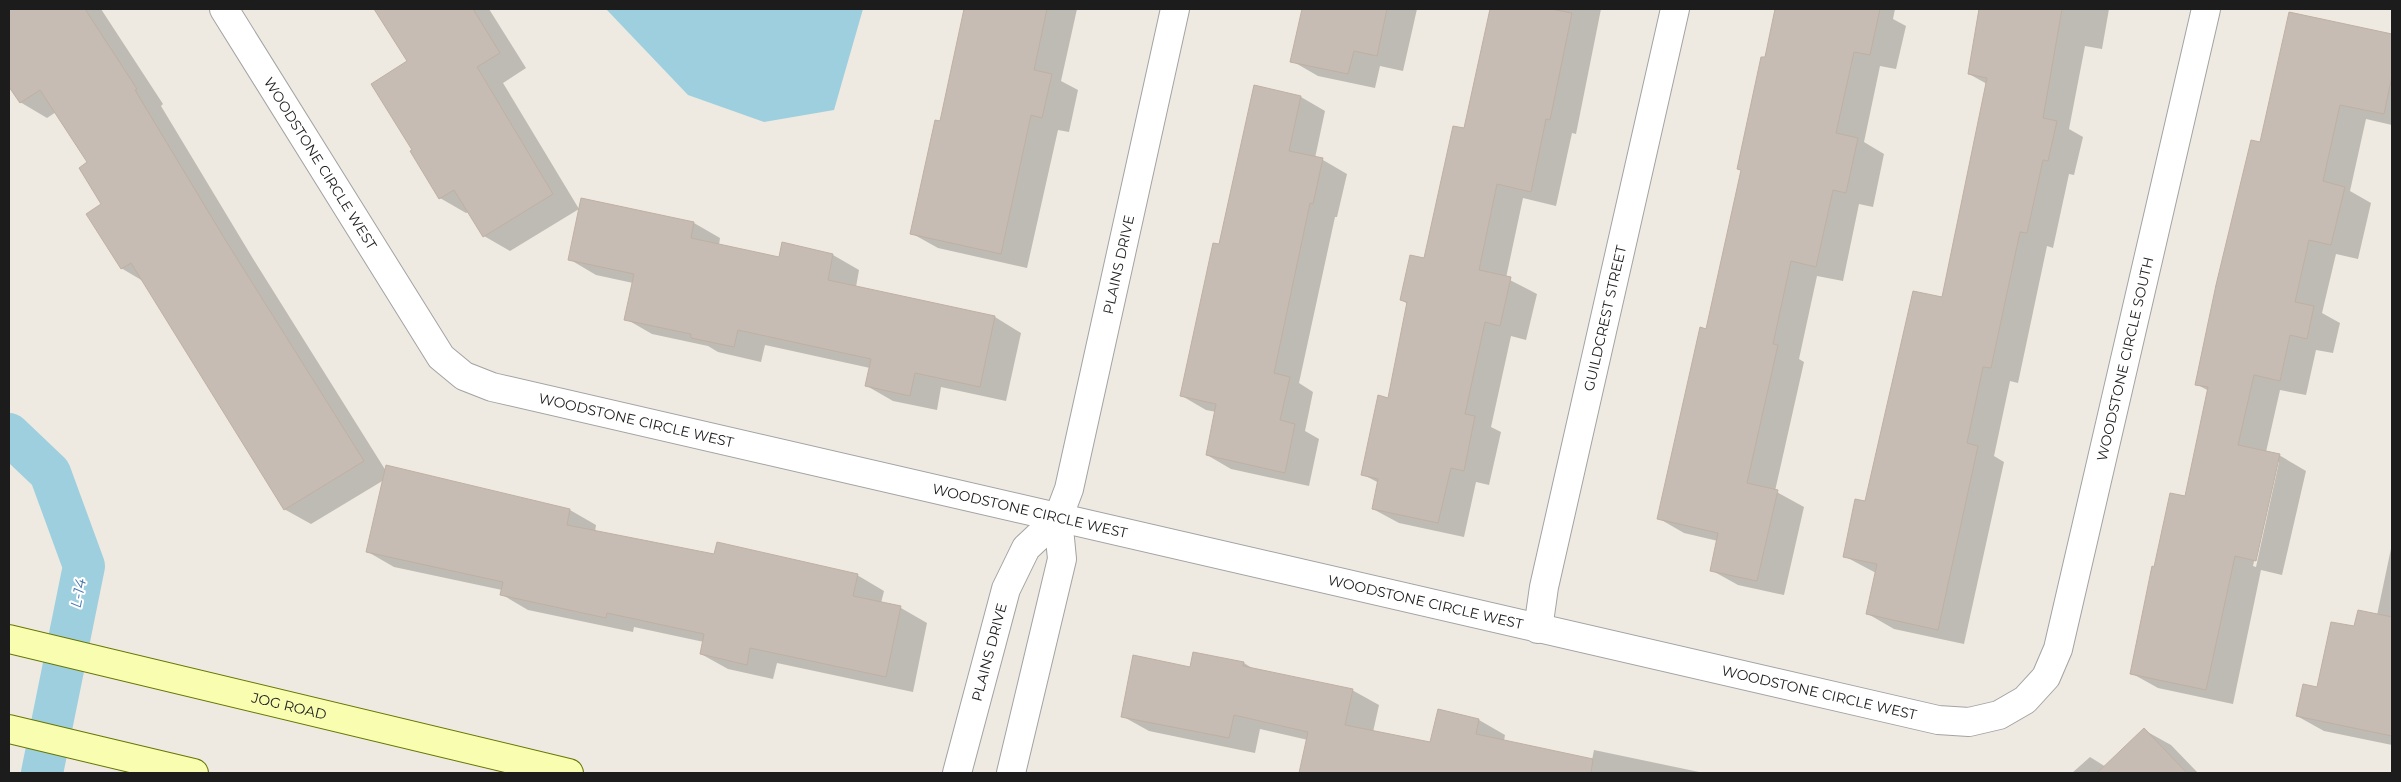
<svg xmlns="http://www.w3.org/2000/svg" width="2401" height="782" font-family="Montserrat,sans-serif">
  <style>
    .water { fill: #9ecfdf }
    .shadow { fill: #0003; fill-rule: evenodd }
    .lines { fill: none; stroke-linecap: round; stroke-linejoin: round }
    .canal { stroke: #9ecfdf; stroke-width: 42 }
    .building { fill: #c6bcb4; stroke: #c0b0a2 }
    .street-casing { stroke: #a3a3a3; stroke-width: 30 }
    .secondary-casing { stroke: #677600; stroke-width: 30 }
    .street { stroke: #fff; stroke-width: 28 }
    .secondary { stroke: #f8fdb0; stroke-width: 28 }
    .labels { text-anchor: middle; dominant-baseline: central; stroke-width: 4; stroke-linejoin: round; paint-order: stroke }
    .street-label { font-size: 14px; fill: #1c1c1c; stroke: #fff }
    .water-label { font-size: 15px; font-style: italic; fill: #4478b0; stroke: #fff }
  </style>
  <rect width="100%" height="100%" fill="#eeeae1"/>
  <path class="water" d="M 606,9 L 863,9 L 834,110 L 764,122 L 688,95 Z"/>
  <path class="shadow" d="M 9,9 L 101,9 L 163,104 L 161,106 L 252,257 L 386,471 L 387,467 L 570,510 L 596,525 L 595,532 L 715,556 L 857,575 L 884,591 L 881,603 L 901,608 L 927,623 L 913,692 L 777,663 L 773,679 L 728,669 L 701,654 L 704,642 L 634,627 L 633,632 L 528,610 L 501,594 L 502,590 L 394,567 L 368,552 L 384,480 L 311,524 L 284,509 L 143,281 L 121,268 L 89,163 L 56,112 L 47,118 L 20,102 L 9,84 Z
    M 375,9 L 489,9 L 526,68 L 503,83 L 579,209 L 510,251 L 484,236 L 469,212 L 466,213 L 440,198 L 414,150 L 408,62 Z
    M 965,9 L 1077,9 L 1061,81 L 1078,90 L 1069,132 L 1058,130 L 1027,268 L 938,248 L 911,233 L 941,122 Z
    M 1304,9 L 1417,9 L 1403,71 L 1380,66 L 1375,88 L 1318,76 L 1292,61 Z
    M 1491,9 L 1601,9 L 1576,134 L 1572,133 L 1556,206 L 1523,198 L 1506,278 L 1537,294 L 1526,340 L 1511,336 L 1491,427 L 1501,432 L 1489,485 L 1476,482 L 1464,537 L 1399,523 L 1373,509 L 1379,483 L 1362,474 L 1389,399 L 1408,304 L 1401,300 L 1425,259 L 1465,130 Z
    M 1777,9 L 1895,9 L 1893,19 L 1906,26 L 1896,69 L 1880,66 L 1864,142 L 1884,154 L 1873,207 L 1859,204 L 1843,281 L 1817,276 L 1799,359 L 1804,362 L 1775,491 L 1804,507 L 1784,595 L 1738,585 L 1711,570 L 1718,541 L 1684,533 L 1658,518 L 1707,330 Z
    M 1981,9 L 2109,9 L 2102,49 L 2085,46 L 2069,129 L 2083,137 L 2074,175 L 2069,174 L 2053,248 L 2047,246 L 2018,383 L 2010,381 L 1994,456 L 2004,462 L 1964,644 L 1894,629 L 1868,614 L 1876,573 L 1844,556 L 1942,298 L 1987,84 L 1969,74 Z
    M 2290,13 L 2392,35 L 2392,125 L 2366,119 L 2350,191 L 2371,203 L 2358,259 L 2336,254 L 2322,313 L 2340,323 L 2333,353 L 2316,350 L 2306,395 L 2280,390 L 2266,452 L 2279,455 L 2306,471 L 2282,575 L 2261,570 L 2233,704 L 2158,688 L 2131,673 L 2155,568 L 2186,498 L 2209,391 L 2196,384 L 2261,143 ZM 2277,462 L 2279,462 L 2256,567 L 2253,566 Z
    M 1255,87 L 1301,97 L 1325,111 L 1315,158 L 1323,160 L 1347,174 L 1337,217 L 1335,217 L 1299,383 L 1313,392 L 1305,431 L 1319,439 L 1309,486 L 1231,469 L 1207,455 L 1216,412 L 1206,410 L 1182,396 L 1220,245 Z
    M 694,223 L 720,238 L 719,245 L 780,258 L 833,255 L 859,270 L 856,287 L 995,317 L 1021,333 L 1006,401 L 941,387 L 937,410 L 893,401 L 867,386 L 870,368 L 765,345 L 761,362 L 718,352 L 708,346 L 652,334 L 626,319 L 633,283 L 596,275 L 569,259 Z
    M 2392,544 L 2392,745 L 2324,731 L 2297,716 L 2318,688 L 2355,628 L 2377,615 Z
    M 1194,654 L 1244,663 L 1255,670 L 1352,690 L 1379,705 L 1373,732 L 1431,744 L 1479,720 L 1505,735 L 1504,741 L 1592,760 L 1594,750 L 1704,773 L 1301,773 L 1308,740 L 1260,729 L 1255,753 L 1149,731 L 1122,716 L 1191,668 Z
    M 2144,730 L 2171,745 L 2198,773 L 2072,773 L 2090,757 L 2106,767 Z"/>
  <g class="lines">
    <path class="canal" d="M 9,434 L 50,473 L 84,566 L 42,773"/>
  </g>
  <path class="building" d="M 9,9 L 85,9 L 137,89 L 135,90 L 226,241 L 364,461 L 284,510 L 131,263 L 121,269 L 86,214 L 101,204 L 79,168 L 87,162 L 40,90 L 20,103 L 9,87 Z
    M 374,9 L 473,9 L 500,53 L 477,67 L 553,194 L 483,237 L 454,190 L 439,199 L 410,151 L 412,150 L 371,84 L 407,61 Z
    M 964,9 L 1047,9 L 1034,70 L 1052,74 L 1042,118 L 1031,115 L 1001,254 L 910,234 L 935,120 L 940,121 Z
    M 1302,9 L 1387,9 L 1377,56 L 1354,51 L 1348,74 L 1290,62 Z
    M 1490,9 L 1551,9 L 1572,13 L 1550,120 L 1546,119 L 1531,192 L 1497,184 L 1479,270 L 1511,277 L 1500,326 L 1485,322 L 1465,414 L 1475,416 L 1464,471 L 1451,468 L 1438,523 L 1372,509 L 1378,479 L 1361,475 L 1378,395 L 1388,398 L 1407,302 L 1400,300 L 1410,255 L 1424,258 L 1453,126 L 1464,128 Z
    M 1775,9 L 1880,9 L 1870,55 L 1854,52 L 1836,133 L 1858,138 L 1846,193 L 1833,190 L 1816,267 L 1791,261 L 1773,344 L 1778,345 L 1747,483 L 1778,490 L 1757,581 L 1710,571 L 1718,533 L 1657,519 L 1700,327 L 1706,329 L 1741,170 L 1737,169 L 1761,57 L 1765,57 Z
    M 1979,9 L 2062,9 L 2043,118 L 2057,121 L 2048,161 L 2043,160 L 2027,233 L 2020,232 L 1991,368 L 1983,367 L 1967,443 L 1978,446 L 1938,630 L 1866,614 L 1877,564 L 1843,557 L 1855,499 L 1865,501 L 1913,291 L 1942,297 L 1987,78 L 1968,74 Z
    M 2289,12 L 2392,34 L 2392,76 L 2384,114 L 2340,105 L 2323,181 L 2345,187 L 2331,245 L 2309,240 L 2295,302 L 2314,306 L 2307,339 L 2290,335 L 2280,381 L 2254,375 L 2238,445 L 2280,454 L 2256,561 L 2235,556 L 2206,690 L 2130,674 L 2152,566 L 2154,567 L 2170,493 L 2185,496 L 2208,387 L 2195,385 L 2216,285 L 2251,140 L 2260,142 Z
    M 1254,85 L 1301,96 L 1289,151 L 1323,158 L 1313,204 L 1310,203 L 1274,373 L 1290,377 L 1280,420 L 1295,424 L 1285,473 L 1206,455 L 1216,404 L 1180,396 L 1213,243 L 1219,244 Z
    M 581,198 L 694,222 L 691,238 L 779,257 L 782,242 L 833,254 L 828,280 L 995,316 L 980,387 L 915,373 L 910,396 L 865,386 L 871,359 L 738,330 L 734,347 L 691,338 L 691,334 L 624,320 L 634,274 L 568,260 Z
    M 386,465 L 570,509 L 567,525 L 714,554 L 717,542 L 858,574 L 853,596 L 901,606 L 886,677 L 750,648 L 747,665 L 700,654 L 704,634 L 607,613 L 606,618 L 500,595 L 503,582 L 366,552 Z
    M 2358,610 L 2392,617 L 2392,736 L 2296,716 L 2303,684 L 2317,687 L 2331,622 L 2354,626 Z
    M 1193,652 L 1244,662 L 1243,666 L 1353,689 L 1345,725 L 1430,742 L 1438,709 L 1479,719 L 1476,734 L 1593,759 L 1591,773 L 1299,773 L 1308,732 L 1234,715 L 1229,738 L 1121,717 L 1133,655 L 1190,667 Z
    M 2144,728 L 2187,773 L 2097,773 Z"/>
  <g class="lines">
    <defs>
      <g id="street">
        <path id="s1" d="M 224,9 L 441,357 L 464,376 L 492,387 L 1938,720 L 1969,722 L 1999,715 L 2025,700 L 2046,677 L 2058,649 L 2206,9"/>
        <path id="s2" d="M 1538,629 L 1544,587 L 1675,9"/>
        <path id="s3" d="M 957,773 L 1006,589 L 1026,548 L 1058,518"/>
        <path id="s4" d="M 1011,773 L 1062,559 L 1058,518 L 1069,489 L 1175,9"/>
      </g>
      <g id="secondary">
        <path id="s5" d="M 9,639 L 569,773"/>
        <path d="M 9,729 L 194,773"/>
      </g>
    </defs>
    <use href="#street" class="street-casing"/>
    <use href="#secondary" class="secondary-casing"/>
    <use href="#street" class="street"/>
    <use href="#secondary" class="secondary"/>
  </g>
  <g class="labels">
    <g class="street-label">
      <text stroke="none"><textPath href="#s1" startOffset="182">WOODSTONE CIRCLE WEST</textPath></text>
      <text stroke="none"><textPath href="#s4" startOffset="522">PLAINS DRIVE</textPath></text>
      <text stroke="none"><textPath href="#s2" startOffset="318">GUILDCREST STREET</textPath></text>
      <text stroke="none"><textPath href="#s1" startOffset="2405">WOODSTONE CIRCLE SOUTH</textPath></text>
      <text stroke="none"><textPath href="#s1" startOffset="618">WOODSTONE CIRCLE WEST</textPath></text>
      <text stroke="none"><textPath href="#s1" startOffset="1022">WOODSTONE CIRCLE WEST</textPath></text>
      <text stroke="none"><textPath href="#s1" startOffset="1428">WOODSTONE CIRCLE WEST</textPath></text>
      <text stroke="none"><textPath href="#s3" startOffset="125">PLAINS DRIVE</textPath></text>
      <text stroke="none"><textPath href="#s1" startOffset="1832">WOODSTONE CIRCLE WEST</textPath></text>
      <text stroke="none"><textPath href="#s5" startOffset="288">JOG ROAD</textPath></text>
    </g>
    <g class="water-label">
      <text transform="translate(78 593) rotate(-79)">L-14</text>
    </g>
  </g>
  <rect width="2401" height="782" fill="none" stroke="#1c1c1c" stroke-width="20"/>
</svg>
